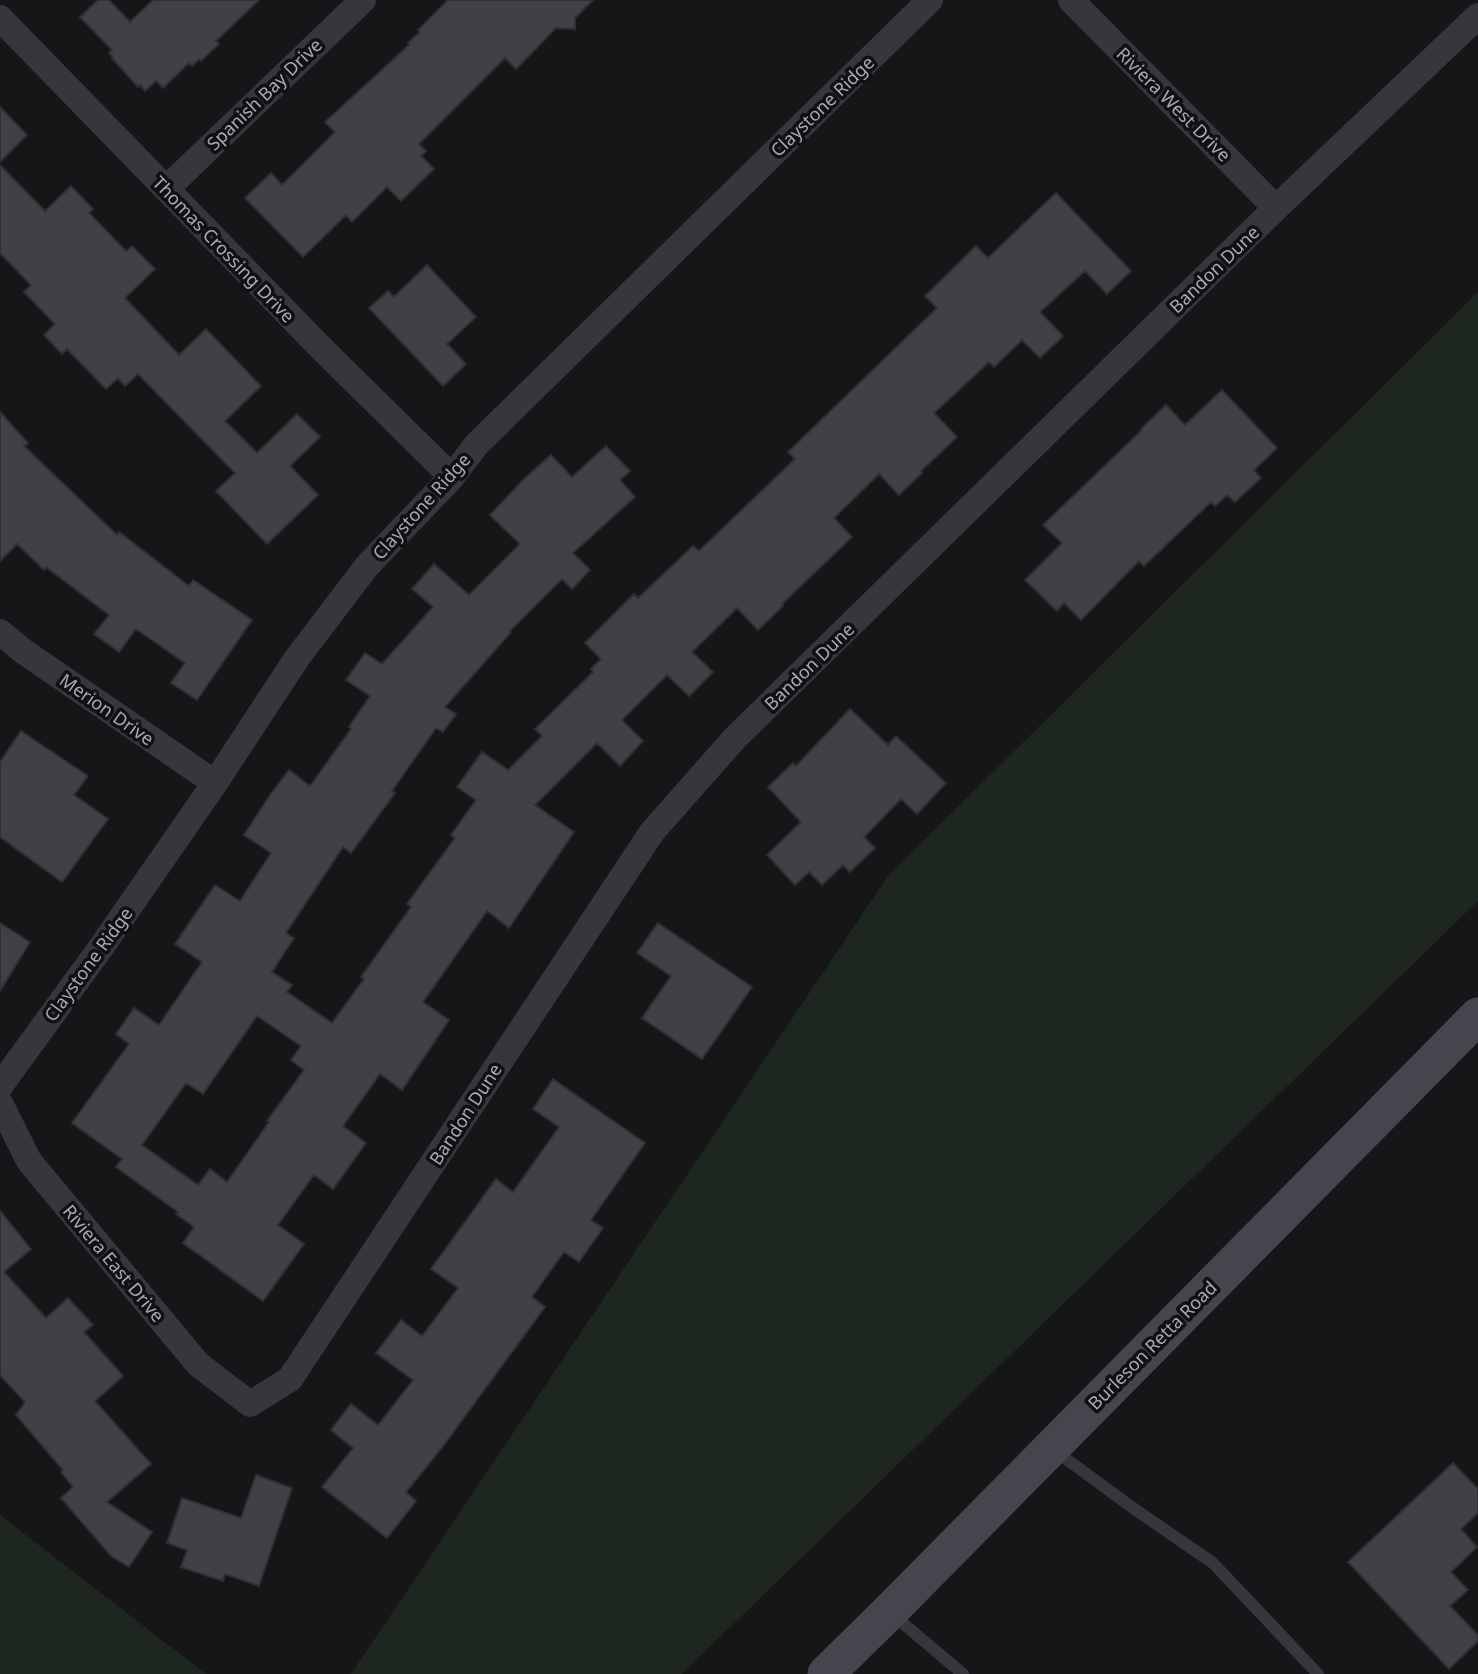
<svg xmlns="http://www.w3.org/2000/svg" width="1478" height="1674" font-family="'Noto Sans',sans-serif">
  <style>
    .green { fill: #1d261f }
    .building { fill: #404045; stroke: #302f34; stroke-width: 2; fill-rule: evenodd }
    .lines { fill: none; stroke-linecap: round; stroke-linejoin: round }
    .lane { stroke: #36373d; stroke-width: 12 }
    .street { stroke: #36373d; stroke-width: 26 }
    .secondary { stroke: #44454d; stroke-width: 37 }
    .labels { text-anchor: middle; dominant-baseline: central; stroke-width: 7; stroke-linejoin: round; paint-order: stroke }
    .street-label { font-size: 18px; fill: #a6aab9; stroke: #111113 }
  </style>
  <rect width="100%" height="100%" fill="#161618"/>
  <path class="green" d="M 1478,292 L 1478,901 L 682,1674 L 351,1674 L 888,876 Z
    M 0,1515 L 206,1674 L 0,1674 Z"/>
  <path class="building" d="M 98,0 L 109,0 L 130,22 L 153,0 L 259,0 L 216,41 L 219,44 L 201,61 L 199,59 L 192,66 L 189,63 L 163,88 L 156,81 L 145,91 L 140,85 L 138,87 L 112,58 L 113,57 L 109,53 L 112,50 L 80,17 Z
    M 448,0 L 593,0 L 575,18 L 575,29 L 556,28 L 516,69 L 505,58 L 419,144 L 426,151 L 421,156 L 434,169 L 401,201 L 387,187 L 352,222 L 346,215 L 303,257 L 245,198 L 271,173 L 282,185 L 335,132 L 325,122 L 409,45 L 408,43 L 420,32 L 418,30 Z
    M 0,107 L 27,135 L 0,162 Z
    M 0,165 L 45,211 L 71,186 L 93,209 L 89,213 L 126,251 L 132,246 L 155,269 L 125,298 L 179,355 L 206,329 L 261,386 L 225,421 L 257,453 L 297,414 L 320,437 L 290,466 L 318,495 L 267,544 L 216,491 L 235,473 L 138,374 L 125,386 L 118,378 L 106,389 L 67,349 L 62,354 L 44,335 L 55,324 L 24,292 L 31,285 L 0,253 Z
    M 1056,193 L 1131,271 L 1107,294 L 1085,271 L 1040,312 L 1063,336 L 1040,358 L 1022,340 L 994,367 L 989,362 L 934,413 L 957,437 L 921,471 L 922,473 L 899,495 L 879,474 L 834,518 L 852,537 L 782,604 L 783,606 L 758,630 L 737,608 L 692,652 L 713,672 L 689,696 L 667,675 L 622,720 L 643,741 L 620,766 L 597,743 L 535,805 L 574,832 L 509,928 L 487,911 L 423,1002 L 449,1020 L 402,1090 L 380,1074 L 343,1126 L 366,1143 L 333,1189 L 314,1175 L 278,1225 L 304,1244 L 263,1301 L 183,1243 L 194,1227 L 176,1214 L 178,1212 L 116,1167 L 122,1159 L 72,1123 L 129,1044 L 116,1034 L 134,1008 L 159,1025 L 202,962 L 175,944 L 215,885 L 240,901 L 271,853 L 244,835 L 270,795 L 289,770 L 310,786 L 351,729 L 349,727 L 370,696 L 346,680 L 365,653 L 382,664 L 433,607 L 412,589 L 434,564 L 469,595 L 520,544 L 490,515 L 525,478 L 551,455 L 572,477 L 606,446 L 630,471 L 620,480 L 635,497 L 573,553 L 590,570 L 572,589 L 562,579 L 510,631 L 511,632 L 445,707 L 456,714 L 443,732 L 436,728 L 392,791 L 395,793 L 351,853 L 343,847 L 286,933 L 294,938 L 272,972 L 292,985 L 287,992 L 332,1023 L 364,979 L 361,977 L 411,907 L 407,904 L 455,838 L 451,835 L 476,800 L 457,787 L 482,752 L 508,770 L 542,736 L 535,729 L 593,672 L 591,669 L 601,659 L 585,643 L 634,594 L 638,598 L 693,546 L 699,551 L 795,459 L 788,452 L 937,308 L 925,296 L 976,246 L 988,258 ZM 257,1016 L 301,1046 L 291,1060 L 304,1070 L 267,1121 L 269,1122 L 227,1182 L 210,1169 L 198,1185 L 142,1145 L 186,1083 L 203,1094 Z
    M 427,265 L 476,317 L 447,344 L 466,364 L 443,386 L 369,308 L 388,291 L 394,297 Z
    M 1222,390 L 1277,448 L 1254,470 L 1261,478 L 1235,502 L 1227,495 L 1215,506 L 1211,502 L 1144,566 L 1139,561 L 1081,620 L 1064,603 L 1057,611 L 1025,580 L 1062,543 L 1043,525 L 1142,430 L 1141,429 L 1166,405 L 1185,425 Z
    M 0,412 L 28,443 L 24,446 L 117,535 L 119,532 L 189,586 L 193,580 L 252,620 L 197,700 L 171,683 L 185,663 L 136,629 L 119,652 L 94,634 L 109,615 L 46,567 L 44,570 L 17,544 L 0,561 Z
    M 850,709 L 888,745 L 896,736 L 946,783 L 917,814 L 901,799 L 864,837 L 875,848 L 850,872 L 843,865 L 822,885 L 809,872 L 795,885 L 767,855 L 801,822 L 768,787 L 793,763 L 796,766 Z
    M 21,731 L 88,776 L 74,795 L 108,819 L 62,882 L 0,837 L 0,762 Z
    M 0,923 L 30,942 L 0,991 Z
    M 658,923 L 752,987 L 702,1059 L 642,1018 L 671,976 L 637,953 Z
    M 553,1079 L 645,1143 L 591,1220 L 603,1228 L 579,1262 L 564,1252 L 532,1297 L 545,1307 L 441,1449 L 406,1492 L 416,1501 L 387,1538 L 322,1487 L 353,1448 L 331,1430 L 351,1404 L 378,1425 L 413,1380 L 376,1353 L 401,1320 L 422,1336 L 458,1288 L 431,1269 L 496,1179 L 513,1192 L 559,1127 L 533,1109 Z
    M 0,1211 L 31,1249 L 4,1272 L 46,1318 L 68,1298 L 93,1325 L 84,1332 L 123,1376 L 95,1401 L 151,1464 L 107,1502 L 152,1532 L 129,1567 L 111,1556 L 61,1498 L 73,1487 L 61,1472 L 63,1470 L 16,1415 L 25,1402 L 0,1375 Z
    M 1453,1463 L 1478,1489 L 1478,1513 L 1461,1529 L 1477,1547 L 1451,1572 L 1468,1590 L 1450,1606 L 1478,1635 L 1478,1641 L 1449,1669 L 1348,1562 Z
    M 256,1475 L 292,1488 L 259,1586 L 225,1574 L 223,1581 L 181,1567 L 187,1550 L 167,1543 L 182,1498 L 241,1518 Z"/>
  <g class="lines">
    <path class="lane" d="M 1054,1450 L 1133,1508 L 1213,1563 L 1318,1674
      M 892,1614 L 963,1674"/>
    <path class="street" d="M 1071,0 L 1276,208
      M 0,18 L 322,349 L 452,477
      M 166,189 L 363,0
      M 0,632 L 23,651 L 215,783
      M 0,1086 L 102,946 L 215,783 L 297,658 L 367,566 L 452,477 L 476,445 L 930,0
      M 0,1103 L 29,1161 L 198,1364 L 250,1404 L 290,1379 L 652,832 L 735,738 L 1276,208 L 1478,16"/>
    <path class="secondary" d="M 826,1674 L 889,1612 L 1478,1016"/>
  </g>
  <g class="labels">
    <g class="street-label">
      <text transform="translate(264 94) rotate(-44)">Spanish Bay Drive</text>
      <text transform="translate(1174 104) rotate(45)">Riviera West Drive</text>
      <text transform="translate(822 106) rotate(-44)">Claystone Ridge</text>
      <text transform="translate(224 249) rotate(46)">Thomas Crossing Drive</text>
      <text transform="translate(1214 269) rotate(-44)">Bandon Dune</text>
      <text transform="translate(421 506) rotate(-48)">Claystone Ridge</text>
      <text transform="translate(809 666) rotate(-44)">Bandon Dune</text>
      <text transform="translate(107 709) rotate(35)">Merion Drive</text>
      <text transform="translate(88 964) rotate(-54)">Claystone Ridge</text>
      <text transform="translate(465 1114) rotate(-57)">Bandon Dune</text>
      <text transform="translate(114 1263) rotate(50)">Riviera East Drive</text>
      <text transform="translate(1152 1345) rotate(-45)">Burleson Retta Road</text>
    </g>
  </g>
</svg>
